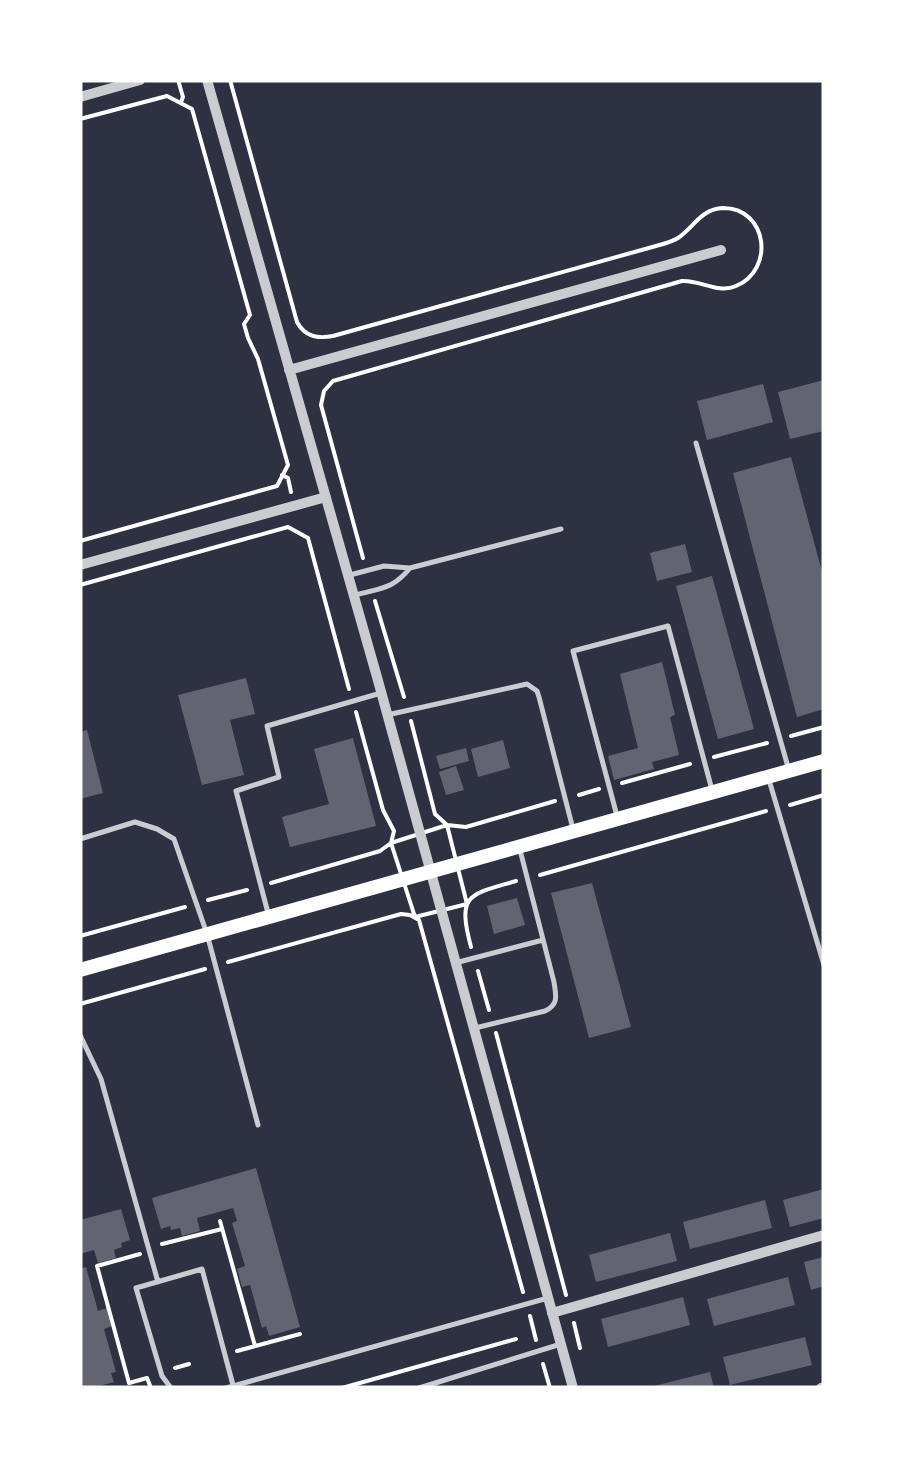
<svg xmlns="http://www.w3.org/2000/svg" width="904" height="1468" font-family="'Roboto Condensed',sans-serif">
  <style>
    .building { fill: #626471 }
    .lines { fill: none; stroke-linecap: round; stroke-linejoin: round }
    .path { stroke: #fff; stroke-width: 4 }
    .service { stroke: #caccd0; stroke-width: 5 }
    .minor { stroke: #caccd0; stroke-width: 10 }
    .secondary { stroke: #fff; stroke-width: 14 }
  </style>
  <rect width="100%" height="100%" fill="#2d3142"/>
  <path class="building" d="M 824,380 L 824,431 L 790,439 L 778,392 Z
    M 763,384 L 773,422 L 707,440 L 697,401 Z
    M 791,457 L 824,579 L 824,709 L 797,717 L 733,473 Z
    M 685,544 L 692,572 L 657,581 L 650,553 Z
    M 712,576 L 754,729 L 718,739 L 676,586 Z
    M 662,662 L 675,715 L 670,717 L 679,755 L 652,762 L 654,769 L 614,780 L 608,756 L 638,748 L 620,674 Z
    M 246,678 L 255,714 L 230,720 L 244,775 L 202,785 L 178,695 Z
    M 87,730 L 103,793 L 80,799 L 80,732 Z
    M 353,738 L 376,826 L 290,847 L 282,817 L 329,804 L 314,749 Z
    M 503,740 L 510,768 L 478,777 L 471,749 Z
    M 466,748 L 469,761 L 440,769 L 436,756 Z
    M 456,766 L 464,790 L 446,795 L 439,772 Z
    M 592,883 L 631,1027 L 589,1038 L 551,893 Z
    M 517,898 L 525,925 L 494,934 L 487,906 Z
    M 256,1168 L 300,1327 L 269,1336 L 266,1326 L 262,1328 L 250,1285 L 242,1287 L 237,1269 L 245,1266 L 232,1223 L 237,1221 L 233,1208 L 197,1218 L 200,1231 L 182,1236 L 180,1228 L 171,1230 L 170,1226 L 161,1229 L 152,1198 Z
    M 824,1189 L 824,1218 L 790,1227 L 783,1200 Z
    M 765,1200 L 772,1228 L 690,1249 L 683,1222 Z
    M 121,1209 L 130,1240 L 121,1243 L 122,1247 L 114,1250 L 116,1258 L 98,1263 L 94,1250 L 80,1254 L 80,1220 Z
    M 670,1233 L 677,1261 L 596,1282 L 589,1255 Z
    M 824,1257 L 824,1286 L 811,1290 L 804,1262 Z
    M 86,1267 L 98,1311 L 107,1308 L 112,1326 L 104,1329 L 116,1372 L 111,1373 L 114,1382 L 92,1388 L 82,1388 L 80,1381 L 80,1269 Z
    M 788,1277 L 795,1305 L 714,1326 L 707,1299 Z
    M 683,1297 L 690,1325 L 608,1347 L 601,1319 Z
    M 805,1337 L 812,1365 L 730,1385 L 723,1357 Z
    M 710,1372 L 714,1388 L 650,1388 L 650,1387 Z"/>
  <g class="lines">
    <path class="path" d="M 178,80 L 183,97 L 181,102
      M 230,80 L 297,322 C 305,337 318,339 333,336 L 656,246 C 663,244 672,242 678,238 C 694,227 701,209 723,208 C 768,208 775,270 736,286 C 718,294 701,280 682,281 L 333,381 L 324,391 L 321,405 L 363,558
      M 80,119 L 167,96 L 192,109 L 250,315 L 244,324 L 248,338 L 258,359 L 288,465 L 277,486 L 80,541
      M 282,475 L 288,478 L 291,492
      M 80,585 L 288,527 L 308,538 L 349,689
      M 375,601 L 404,697
      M 411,721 L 435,814 L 447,825 L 466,827 L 555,801
      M 791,736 L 824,727
      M 714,757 L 767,743
      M 622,783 L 690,764
      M 579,795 L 599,789
      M 790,805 L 824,795
      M 447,825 L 467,904 L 415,917 L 391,843 Z
      M 540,875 L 766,811
      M 271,883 L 380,851 L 391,843 L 394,831 L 383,810 L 356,712
      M 208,900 L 247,890
      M 80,936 L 185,907
      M 471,947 C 457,894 468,895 516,881
      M 228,962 L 401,914 L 410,915 L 419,920 L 523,1292
      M 478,971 L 489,1010
      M 80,1004 L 205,969
      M 496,1033 L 566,1295
      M 220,1221 L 255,1346
      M 162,1244 L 222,1229
      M 140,1254 L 97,1266 L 129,1383 L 147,1378 L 151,1388
      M 530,1316 L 536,1340
      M 574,1323 L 580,1348
      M 237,1351 L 300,1334
      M 543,1364 L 550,1388
      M 175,1368 L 189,1364
      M 342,1388 L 516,1339"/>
    <path class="service" d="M 696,443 L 788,767
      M 410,568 L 561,529
      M 350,575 L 384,566 L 410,568 C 393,589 381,588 356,595
      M 387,715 L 527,684 L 537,691 L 539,697 L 573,829
      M 769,780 L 824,965
      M 617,816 L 573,651 L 668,626 L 712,790
      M 80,839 L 135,822 L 157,829 L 174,839 L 207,934 L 258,1125
      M 268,913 L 236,791 L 279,777 L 267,726 L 381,693
      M 455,963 L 543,940
      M 475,1028 L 545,1011 C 559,1004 556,996 554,982 L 520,850
      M 80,1035 L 101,1079 L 158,1282
      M 171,1388 L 162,1376 L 136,1288 L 202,1269 L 233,1385
      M 226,1388 L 548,1298
      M 419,1388 L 561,1344"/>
    <path class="minor" d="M 207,80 L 377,677 L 573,1388
      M 80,97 L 140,80
      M 289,370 L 721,250
      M 80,565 L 326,497
      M 552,1313 L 824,1235
      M 821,1388 L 824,1387"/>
    <path class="secondary" d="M 80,970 L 824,761"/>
  </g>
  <rect width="904" height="1468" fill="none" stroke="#ffffff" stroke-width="165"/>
</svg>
